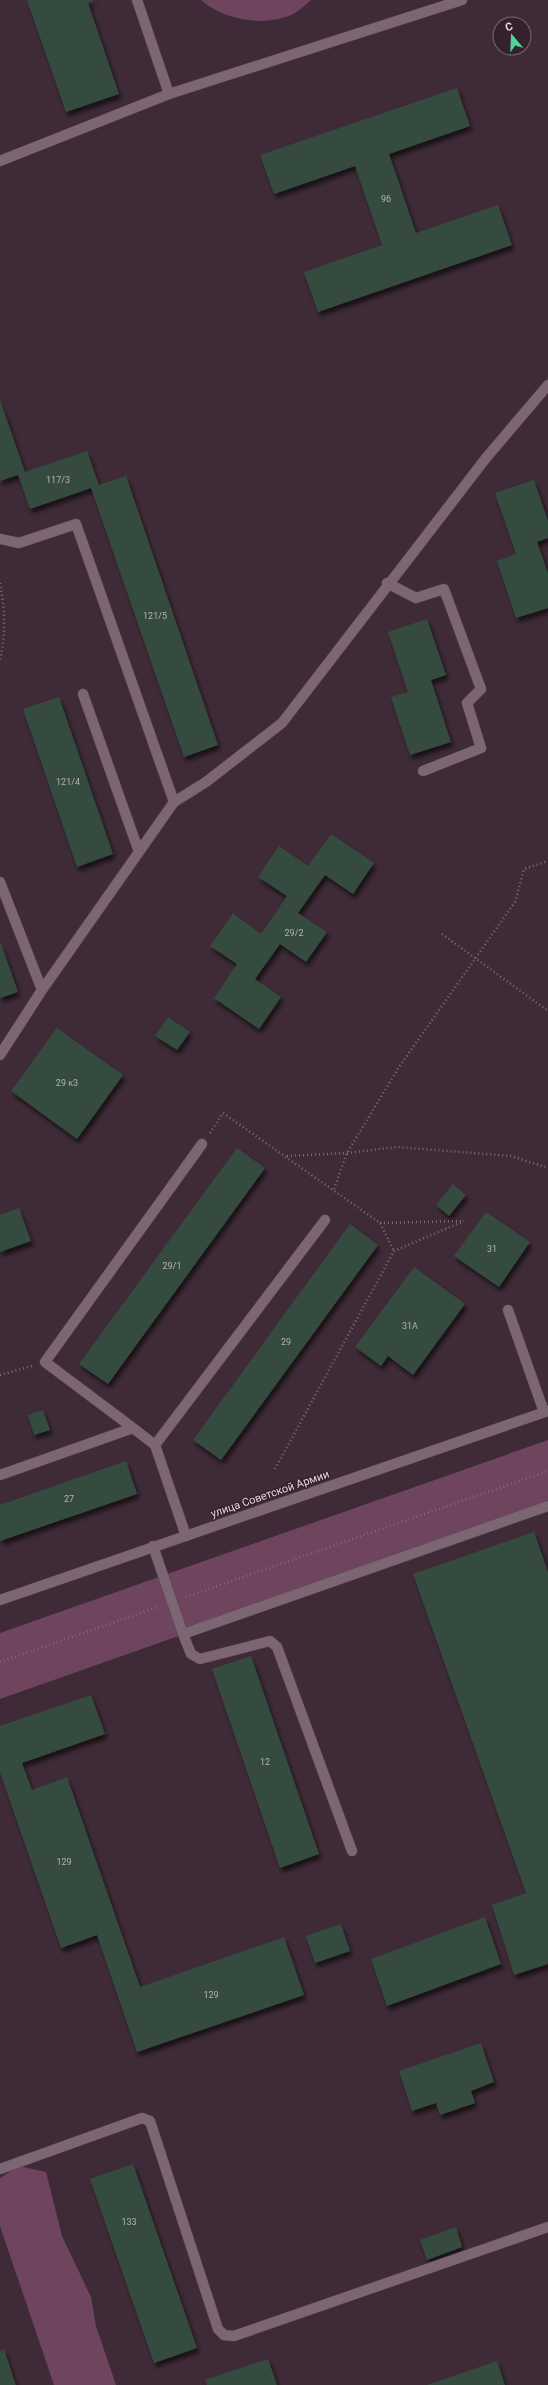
<svg xmlns="http://www.w3.org/2000/svg" width="548" height="2385" font-family="Roboto,sans-serif">
  <style>
    .green { fill: #6e445e }
    .building { fill: #354b3f; filter: url(#shadow) }
    .lines { fill: none; stroke-linecap: round; stroke-linejoin: round }
    .service-casing { stroke: #5a4953; stroke-width: 11 }
    .secondary-casing { stroke: #5a4953; stroke-width: 11 }
    .path { stroke: #7d6d77; stroke-width: 2.5; stroke-dasharray: 1 3; stroke-linecap: butt }
    .service { stroke: #7d6673; stroke-width: 10 }
    .secondary { stroke: #7d6673; stroke-width: 10 }
    .labels { text-anchor: middle; dominant-baseline: central; stroke-width: 3; stroke-linejoin: round; paint-order: stroke }
    .number-label { font-size: 9px; fill: #b6b2b5 }
    .street-label { font-size: 11px; fill: #e1d4dc; stroke: #34212d }
  </style>
  <defs>
    <filter id="shadow"><feDropShadow dx="2.5" dy="4.5" stdDeviation="2" flood-color="#0009"/></filter>
  </defs>
  <rect width="100%" height="100%" fill="#3e2b37"/>
  <path class="green" d="M 201,0 L 311,0 C 305,5 298,12 291,15 C 264,27 223,20 201,0 Z
    M 548,1440 L 548,1506 L 0,1699 L 0,1633 Z
    M 19,2166 L 46,2172 L 62,2236 L 91,2297 L 96,2326 L 116,2385 L 54,2385 L 0,2226 L 0,2178 Z"/>
  <path class="building" d="M 27,0 L 96,0 L 88,3 L 119,94 L 66,112 Z
    M 457,88 L 470,126 L 389,154 L 416,233 L 498,205 L 512,245 L 318,312 L 304,272 L 382,245 L 355,166 L 274,194 L 260,155 Z
    M 0,400 L 25,472 L 87,451 L 99,485 L 126,476 L 218,745 L 184,757 L 91,488 L 30,509 L 18,475 L 0,481 Z
    M 534,480 L 548,521 L 548,538 L 537,542 L 548,573 L 548,608 L 516,618 L 497,561 L 516,554 L 495,493 Z
    M 427,619 L 446,675 L 431,680 L 451,742 L 410,755 L 391,697 L 408,692 L 388,632 Z
    M 59,697 L 113,854 L 77,867 L 23,709 Z
    M 331,834 L 374,863 L 353,894 L 325,875 L 298,913 L 327,932 L 306,962 L 280,944 L 255,979 L 281,997 L 259,1029 L 214,998 L 237,964 L 210,946 L 233,913 L 261,934 L 287,896 L 258,877 L 279,846 L 308,866 Z
    M 0,941 L 18,992 L 0,998 Z
    M 168,1017 L 190,1032 L 177,1050 L 155,1036 Z
    M 57,1028 L 123,1075 L 77,1139 L 11,1091 Z
    M 237,1148 L 265,1168 L 108,1384 L 79,1364 Z
    M 453,1184 L 466,1195 L 449,1216 L 436,1205 Z
    M 19,1208 L 31,1241 L 0,1252 L 0,1215 Z
    M 486,1212 L 530,1242 L 499,1287 L 454,1256 Z
    M 350,1224 L 378,1245 L 221,1460 L 193,1440 Z
    M 414,1267 L 465,1304 L 413,1375 L 388,1356 L 381,1366 L 355,1347 Z
    M 43,1410 L 50,1430 L 34,1435 L 28,1415 Z
    M 126,1461 L 137,1494 L 0,1541 L 0,1505 Z
    M 534,1532 L 548,1572 L 548,1964 L 514,1975 L 492,1905 L 526,1893 L 413,1574 Z
    M 251,1656 L 319,1854 L 280,1868 L 212,1669 Z
    M 91,1695 L 105,1734 L 22,1763 L 32,1790 L 67,1777 L 140,1987 L 284,1937 L 304,1995 L 137,2052 L 97,1935 L 61,1948 L 0,1772 L 0,1726 Z
    M 485,1917 L 501,1964 L 387,2006 L 371,1959 Z
    M 341,1924 L 350,1951 L 315,1963 L 306,1936 Z
    M 481,2043 L 494,2082 L 471,2091 L 475,2103 L 440,2115 L 436,2103 L 412,2111 L 399,2071 Z
    M 133,2164 L 197,2348 L 154,2363 L 90,2179 Z
    M 456,2227 L 462,2247 L 427,2260 L 420,2240 Z
    M 4,2349 L 16,2385 L 0,2385 L 0,2351 Z
    M 268,2359 L 277,2385 L 207,2385 L 205,2380 Z
    M 497,2361 L 505,2385 L 427,2385 Z"/>
  <g class="lines">
    <defs>
      <path id="service" d="M 137,0 L 169,94
        M 0,161 L 169,94 L 462,0
        M 0,539 L 19,543 L 76,524 L 174,802
        M 387,583 L 416,598 L 444,589 L 481,689 L 467,703 L 481,748 L 423,771
        M 83,694 L 139,852
        M 0,882 L 42,990
        M 0,1055 L 42,990 L 174,802 L 206,782 L 282,723 L 486,458 L 548,385
        M 508,1310 L 544,1412
        M 133,1428 L 45,1362 L 202,1144
        M 155,1445 L 325,1220
        M 0,1475 L 133,1428 L 155,1445 L 186,1536
        M 153,1546 L 183,1634 L 548,1506
        M 183,1634 L 191,1654 L 200,1659 L 270,1641 L 277,1647 L 352,1851
        M 0,2169 L 142,2118 L 150,2121 L 218,2329 L 224,2335 L 234,2336 L 548,2227"/>
      <path id="secondary" d="M 0,1600 L 548,1411"/>
    </defs>
    <use href="#service" class="service-casing"/>
    <use href="#secondary" class="secondary-casing"/>
    <path class="path" d="M 0,583 C 5,608 6,635 0,660
      M 442,934 L 548,1011
      M 210,1133 L 223,1113 L 380,1223 L 394,1251
      M 287,1156 L 347,1153 L 397,1147 L 511,1156 L 548,1168
      M 334,1189 L 347,1153 L 399,1067 L 515,902 L 524,869 L 548,861
      M 380,1223 L 462,1221
      M 0,1375 L 32,1366
      M 275,1469 L 394,1251 L 464,1221
      M 186,1597 L 548,1471
      M 0,1662 L 158,1607"/>
    <use href="#service" class="service"/>
    <use href="#secondary" class="secondary"/>
  </g>
  <g class="labels">
    <g class="number-label">
      <text x="386" y="199">96</text>
      <text x="58" y="480">117/3</text>
      <text x="155" y="616">121/5</text>
      <text x="68" y="782">121/4</text>
      <text x="294" y="933">29/2</text>
      <text x="67" y="1083">29 к3</text>
      <text x="492" y="1249">31</text>
      <text x="172" y="1266">29/1</text>
      <text x="410" y="1326">31А</text>
      <text x="286" y="1342">29</text>
      <text x="69" y="1499">27</text>
      <text x="265" y="1762">12</text>
      <text x="64" y="1862">129</text>
      <text x="211" y="1995">129</text>
      <text x="129" y="2222">133</text>
    </g>
    <g class="street-label">
      <text transform="translate(270 1494) rotate(-19)">улица Советской Армии</text>
    </g>
  </g>
  <g transform="translate(512 36) rotate(341)"><circle r="19" fill="#34212d" stroke="#796973"/>
  <path d="M0-3L7 15L0 10L-7 15Z" fill="#4fd399"/>
  <text y="-6" font-size="11" font-weight="bold" text-anchor="middle" fill="#e1d4dc">С</text>
  </g>
</svg>
